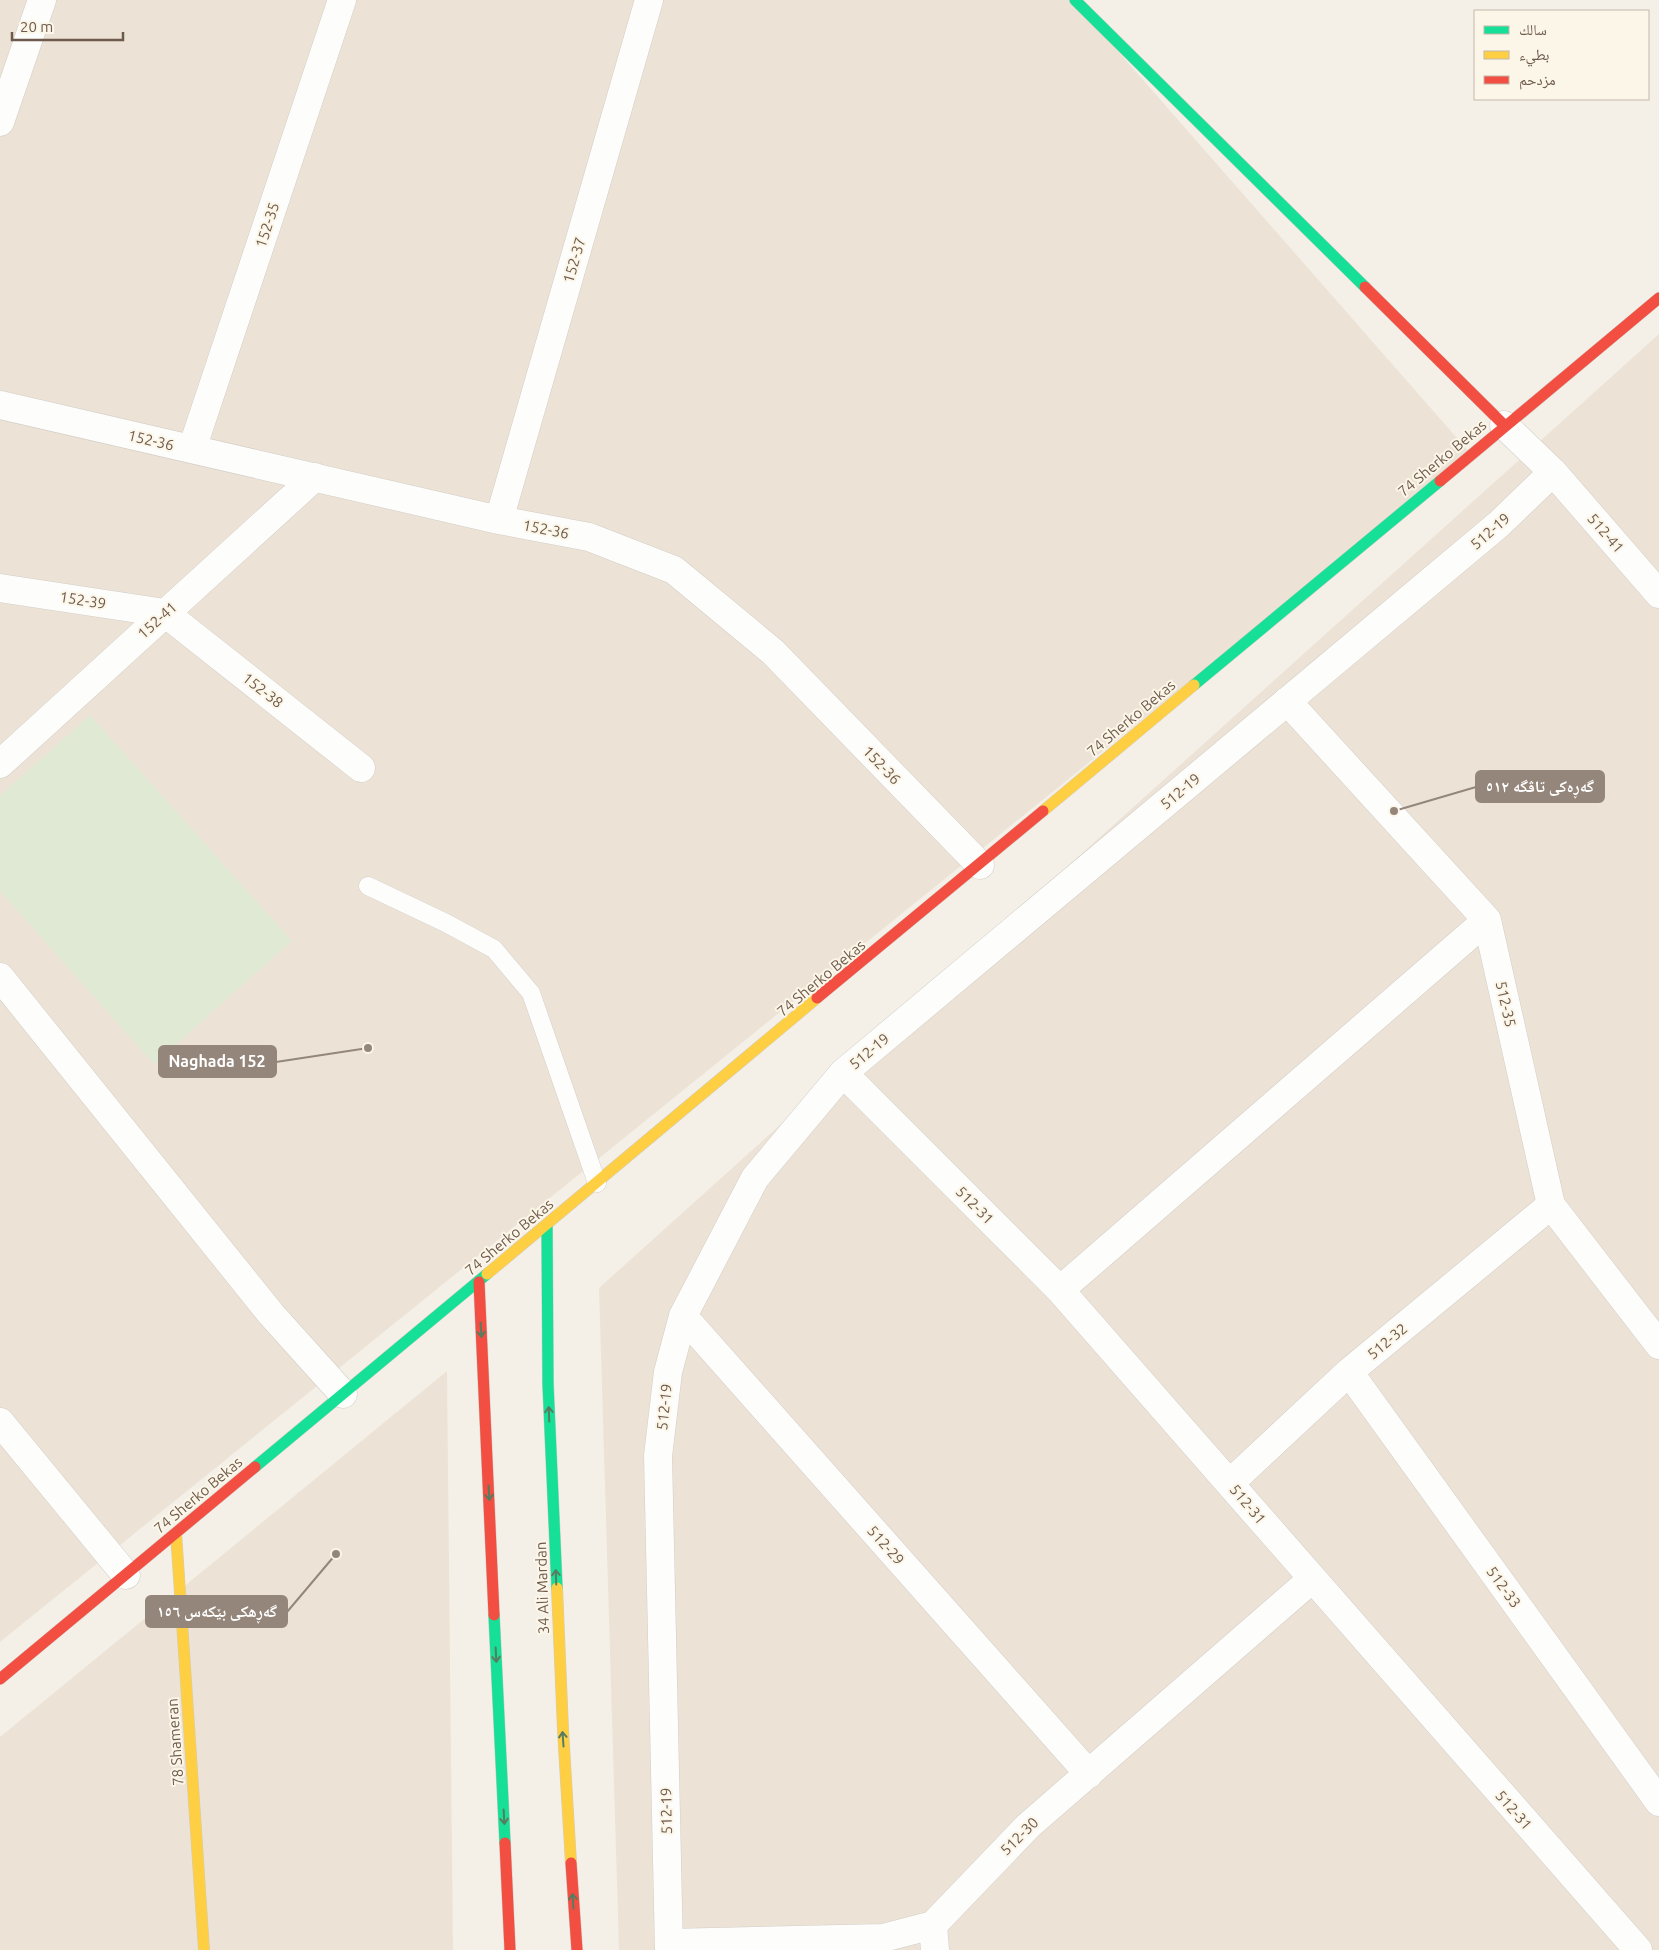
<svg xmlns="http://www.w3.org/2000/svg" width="1659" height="1950" font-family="Ubuntu,'Noto Naskh Arabic',sans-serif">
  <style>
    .residential { fill: #ece3d6 }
    .pitch { fill: #dfe9d4 }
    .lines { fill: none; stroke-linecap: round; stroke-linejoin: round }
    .lane-casing { stroke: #d3cdc6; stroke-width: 19 }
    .street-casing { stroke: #d3cdc6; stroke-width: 29 }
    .fast-casing { stroke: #d1ccc4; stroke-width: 12 }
    .slow-casing { stroke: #d1ccc4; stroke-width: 12 }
    .jam-casing { stroke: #d1ccc4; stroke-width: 12 }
    .lane { stroke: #fdfdfc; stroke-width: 18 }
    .street { stroke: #fdfdfc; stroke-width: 28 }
    .fast { stroke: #16e098; stroke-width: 11 }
    .slow { stroke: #ffcf43; stroke-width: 11 }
    .jam { stroke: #f24e42; stroke-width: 11 }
    .oneway { stroke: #577c5f }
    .labels { text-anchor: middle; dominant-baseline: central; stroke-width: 4; stroke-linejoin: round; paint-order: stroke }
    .street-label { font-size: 15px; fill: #6d5a4c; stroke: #fcf6e8 }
    .leader { fill: none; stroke: #95867b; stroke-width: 2 }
    .callout-dot { fill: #95867b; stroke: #fcf6e8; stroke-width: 2 }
    .callout { fill: #95867b; stroke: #95867b; stroke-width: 2 }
    .callout-label { font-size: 16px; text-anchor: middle; font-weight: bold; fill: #fff }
  </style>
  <rect width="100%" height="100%" fill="#f4f0e8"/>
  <path class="residential" d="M 0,0 L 1073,0 L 1471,454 L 0,1642 Z
    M 1659,334 L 1659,1950 L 619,1950 L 599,1288 Z
    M 447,1371 L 453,1950 L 0,1950 L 0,1737 Z"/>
  <path class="pitch" d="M 90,715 L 292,941 L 154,1064 L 0,891 L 0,796 Z"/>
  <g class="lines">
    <defs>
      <path id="lane" d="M 368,886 L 446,923 L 494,949 L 531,993 L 597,1183"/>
      <path id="street" d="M 0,122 L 42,0
        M 0,405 L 499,520 L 589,537 L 674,570 L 773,652 L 980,865
        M 192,449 L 342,0
        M 1553,472 L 1659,594
        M 499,520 L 649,0
        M 0,588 L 165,613 L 361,768
        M 1287,701 L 1487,920 L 1551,1205 L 1659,1345
        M 0,764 L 315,477
        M 0,977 L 271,1314 L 343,1394
        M 843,1073 L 1060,1290 L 1638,1950
        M 1060,1290 L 1487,920
        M 683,1316 L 1089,1774
        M 1349,1372 L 1659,1802
        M 0,1422 L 126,1575
        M 1230,1483 L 1349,1372 L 1551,1205
        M 933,1925 L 935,1950
        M 669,1943 L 883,1938 L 933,1925 L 1028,1826 L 1312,1579
        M 669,1950 L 658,1456 L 668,1372 L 683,1316 L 755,1178 L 843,1073 L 1499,524 L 1553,472 L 1504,425"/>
      <path id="fast" d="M 1075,0 L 1365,287
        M 1194,685 L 1440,481
        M 547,1225 L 548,1384 L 557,1588
        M 255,1467 L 487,1274
        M 494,1615 L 505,1843"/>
      <path id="slow" d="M 1043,811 L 1194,685
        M 487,1274 L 817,998
        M 176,1533 L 204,1950
        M 557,1588 L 563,1730 L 571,1863"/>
      <path id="jam" d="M 1365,287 L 1504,425
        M 1440,481 L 1659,298
        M 817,998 L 1043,811
        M 479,1282 L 494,1615
        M 0,1679 L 255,1467
        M 505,1843 L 510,1950
        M 571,1863 L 577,1950"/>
    </defs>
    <use href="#lane" class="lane-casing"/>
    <use href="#street" class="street-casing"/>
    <use href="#fast" class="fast-casing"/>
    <use href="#slow" class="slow-casing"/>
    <use href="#jam" class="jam-casing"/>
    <use href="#lane" class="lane"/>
    <use href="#street" class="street"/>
    <use href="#fast" class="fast"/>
    <use href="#slow" class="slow"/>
    <use href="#jam" class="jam"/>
  </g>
  <defs><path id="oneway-shaft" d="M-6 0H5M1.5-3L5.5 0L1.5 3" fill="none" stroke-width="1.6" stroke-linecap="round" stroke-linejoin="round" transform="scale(1.25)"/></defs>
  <g class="oneway">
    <use href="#oneway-shaft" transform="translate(481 1330) rotate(87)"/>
    <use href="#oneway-shaft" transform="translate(549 1414) rotate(-92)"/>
    <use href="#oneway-shaft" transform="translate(489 1493) rotate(87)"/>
    <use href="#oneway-shaft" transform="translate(556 1577) rotate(-92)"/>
    <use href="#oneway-shaft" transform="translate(496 1655) rotate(87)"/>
    <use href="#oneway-shaft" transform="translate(563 1739) rotate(-94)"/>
    <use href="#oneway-shaft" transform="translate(504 1817) rotate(87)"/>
    <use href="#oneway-shaft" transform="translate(573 1901) rotate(-94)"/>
  </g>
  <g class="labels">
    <g class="street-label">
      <text transform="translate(267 225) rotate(-72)">152-35</text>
      <text transform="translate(574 260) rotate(-74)">152-37</text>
      <text transform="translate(151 440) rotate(13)">152-36</text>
      <text transform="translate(1442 458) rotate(-40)">74 Sherko Bekas</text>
      <text transform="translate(546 529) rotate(11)">152-36</text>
      <text transform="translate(1490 531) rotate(-41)">512-19</text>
      <text transform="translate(1606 533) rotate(49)">512-41</text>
      <text transform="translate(83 600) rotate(9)">152-39</text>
      <text transform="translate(157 620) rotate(-42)">152-41</text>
      <text transform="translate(263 690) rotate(38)">152-38</text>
      <text transform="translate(1131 718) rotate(-40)">74 Sherko Bekas</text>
      <text transform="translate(882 765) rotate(46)">152-36</text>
      <text transform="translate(1180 791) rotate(-40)">512-19</text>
      <text transform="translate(821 978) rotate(-40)">74 Sherko Bekas</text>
      <text transform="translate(1506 1004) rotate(77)">512-35</text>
      <text transform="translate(869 1051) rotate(-40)">512-19</text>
      <text transform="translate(975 1205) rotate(45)">512-31</text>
      <text transform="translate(509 1237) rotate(-40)">74 Sherko Bekas</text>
      <text transform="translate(1387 1341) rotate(-40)">512-32</text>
      <text transform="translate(664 1407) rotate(-84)">512-19</text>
      <text transform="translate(198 1495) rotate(-40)">74 Sherko Bekas</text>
      <text transform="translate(1248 1504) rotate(50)">512-31</text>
      <text transform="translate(886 1545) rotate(48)">512-29</text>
      <text transform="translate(1504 1587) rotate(54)">512-33</text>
      <text transform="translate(542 1588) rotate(-92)">34 Ali Mardan</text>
      <text transform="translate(175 1742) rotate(-94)">78 Shameran</text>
      <text transform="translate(1514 1810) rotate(49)">512-31</text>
      <text transform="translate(666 1811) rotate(-91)">512-19</text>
      <text transform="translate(1019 1836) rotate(-45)">512-30</text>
    </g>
  </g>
  <path class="leader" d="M1394 811L1476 787M368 1048L276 1062M336 1554L287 1612"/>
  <g class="callout-dot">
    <circle cx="1394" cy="811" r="5"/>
    <circle cx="368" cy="1048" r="5"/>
    <circle cx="336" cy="1554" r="5"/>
  </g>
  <g class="callout">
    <rect x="1476" y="771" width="128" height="31" rx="5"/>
    <rect x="159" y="1046" width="117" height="31" rx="5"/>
    <rect x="146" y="1596" width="141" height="31" rx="5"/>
  </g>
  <g class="callout-label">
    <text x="1540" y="792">گەڕەکی تاڤگە ٥١٢</text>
    <text x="217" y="1067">Naghada 152</text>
    <text x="217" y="1617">گەڕهکی بێکەس ١٥٦</text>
  </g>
  <rect x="1474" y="10" width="175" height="90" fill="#fcf6e8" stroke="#c3b8aa"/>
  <rect x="1484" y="26" width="25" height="8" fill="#16e098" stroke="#c3b8aa"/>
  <text x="1519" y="35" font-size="15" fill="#6d5a4c">سالك</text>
  <rect x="1484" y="51" width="25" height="8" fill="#ffcf43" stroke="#c3b8aa"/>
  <text x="1519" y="60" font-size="15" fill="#6d5a4c">بطيء</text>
  <rect x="1484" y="76" width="25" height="8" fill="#f24e42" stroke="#c3b8aa"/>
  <text x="1519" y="85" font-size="15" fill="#6d5a4c">مزدحم</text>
  <path d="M12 32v8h111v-8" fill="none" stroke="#6d5a4c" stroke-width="2.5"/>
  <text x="20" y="32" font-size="15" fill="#6d5a4c" stroke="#fcf6e8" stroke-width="4" paint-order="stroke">20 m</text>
</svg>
